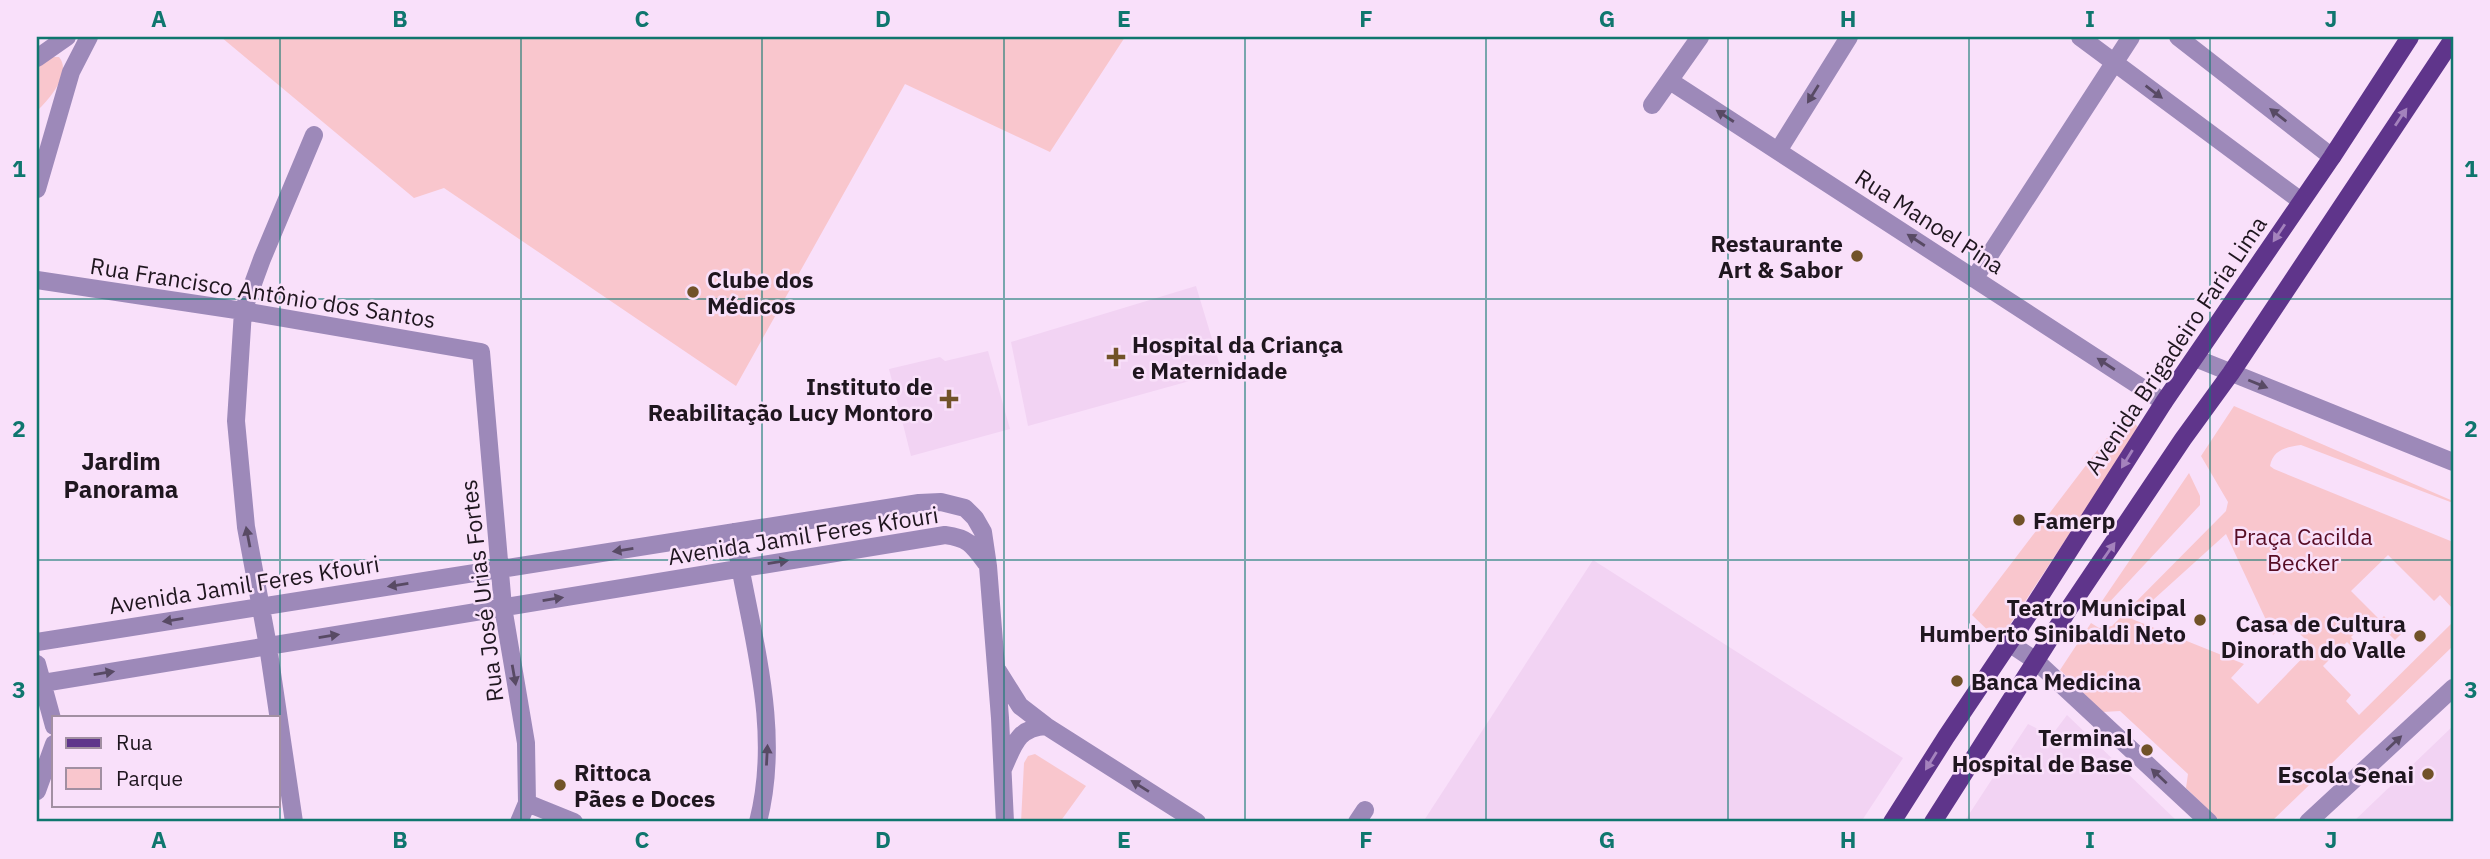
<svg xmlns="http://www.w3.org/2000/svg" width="2490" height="859" font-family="'IBM Plex Sans',sans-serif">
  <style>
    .built { fill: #f2d3f3 }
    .green { fill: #f9c6cd; fill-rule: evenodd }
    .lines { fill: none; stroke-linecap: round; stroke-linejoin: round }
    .minor { stroke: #9d89b9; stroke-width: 18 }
    .major { stroke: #5f358b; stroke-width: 18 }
    .oneway { fill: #584a64 }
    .oneway2 { fill: #a482bd }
    .grid { fill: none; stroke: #0f766e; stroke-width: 2; stroke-opacity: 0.55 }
    .poi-dot { fill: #715228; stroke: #f9e0fa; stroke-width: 2.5 }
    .labels { text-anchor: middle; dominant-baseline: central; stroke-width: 5; stroke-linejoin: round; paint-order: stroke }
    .street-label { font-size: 23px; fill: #1f161f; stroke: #f9e0fa }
    .poi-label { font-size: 23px; font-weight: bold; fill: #1f161f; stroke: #f9e0fa; text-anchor: end }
    .park-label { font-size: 23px; fill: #570c24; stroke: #f9e0fa }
    .neighbourhood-label { font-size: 24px; font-weight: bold; fill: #1f161f; stroke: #f9e0fa }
    .neatline { fill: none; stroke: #0f766e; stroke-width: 2.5 }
    .grid-label { font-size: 23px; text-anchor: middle; font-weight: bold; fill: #0f766e }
  </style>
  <rect width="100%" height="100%" fill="#f9e0fa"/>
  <path class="built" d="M 1196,286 L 1222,372 L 1028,426 L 1011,342 Z
    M 988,351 L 1010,429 L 911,456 L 889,369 L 940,357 L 945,361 Z
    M 1593,560 L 1903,758 L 1861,822 L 1423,822 Z
    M 2067,715 L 2178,822 L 1964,822 L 2028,724 L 2044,732 L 2048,729 L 2055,731 Z
    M 2453,726 L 2453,822 L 2353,822 Z"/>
  <path class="green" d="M 221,37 L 1125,37 L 1050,152 L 905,84 L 736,386 L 444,188 L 414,198 Z
    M 49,57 L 59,57 C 72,72 50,99 38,110 L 37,66 Z
    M 2234,406 L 2453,501 L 2453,503 L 2301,445 C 2287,447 2273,449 2270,466 L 2274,469 L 2453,542 L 2453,609 L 2440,595 L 2434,601 L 2388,555 L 2351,591 L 2380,620 L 2384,616 L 2401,634 L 2395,640 L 2371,617 L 2351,637 L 2367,654 L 2363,658 L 2347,642 L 2323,666 L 2351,695 L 2346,701 L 2359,715 L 2453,622 L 2453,646 L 2271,822 L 2221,822 L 2186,788 L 2188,774 L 2120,711 L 2103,712 L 2060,670 L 2091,623 L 2099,628 L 2112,626 L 2226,511 L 2228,502 L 2201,456 ZM 2226,534 L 2273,635 L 2287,621 L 2313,647 L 2258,704 L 2231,678 L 2244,664 L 2132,619 Z
    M 2125,414 L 2139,428 L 1999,641 L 1972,615 Z
    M 2189,473 L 2200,496 L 2200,505 L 2104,608 L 2098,607 Z
    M 1035,754 L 1086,786 L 1060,822 L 1021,822 L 1024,763 L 1028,756 Z"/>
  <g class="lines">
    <path class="minor" d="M 2080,37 L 2301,201
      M 2178,37 L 2332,157
      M 37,58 L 67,37
      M 1670,81 L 2164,402
      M 1652,105 L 1700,37
      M 1778,151 L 1849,37
      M 37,189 L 71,72 L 89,37
      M 1974,279 L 2131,37
      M 37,280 L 243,311 L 481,352 L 503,607 L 526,743 L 527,803 L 519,822
      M 2195,358 L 2453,462
      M 734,532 C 749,629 783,725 758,822
      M 37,642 L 919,503 L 941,502 L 965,508 L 975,518 L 983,532 L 988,566 L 1000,718 L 1005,822
      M 2009,643 L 2036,661 L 2209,822
      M 37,664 L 54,726
      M 998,671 L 1020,706 L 1046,726 L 1197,822
      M 37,684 L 945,535 C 968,538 972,544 986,563
      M 1003,769 C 1014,745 1017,728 1046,726
      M 37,791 L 54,744
      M 527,803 L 574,822
      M 294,822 L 268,646 L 246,527 L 236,421 L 243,311 L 262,259 L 314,135
      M 1357,822 L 1365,810
      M 2308,822 L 2453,688"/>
    <path class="major" d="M 1892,822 L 1946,737 L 2030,612 L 2164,402 L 2332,157 L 2410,37
      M 1933,822 L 2070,607 L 2183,439 L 2231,373 L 2453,39"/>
  </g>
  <defs><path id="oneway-solid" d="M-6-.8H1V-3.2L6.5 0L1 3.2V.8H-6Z" transform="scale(1.75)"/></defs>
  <g class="oneway">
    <use href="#oneway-solid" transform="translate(2154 92) rotate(37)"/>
    <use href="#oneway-solid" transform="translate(1813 94) rotate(122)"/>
    <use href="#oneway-solid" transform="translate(2278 115) rotate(-142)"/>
    <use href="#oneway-solid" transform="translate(1725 116) rotate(-147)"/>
    <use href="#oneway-solid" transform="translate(1916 240) rotate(-147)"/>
    <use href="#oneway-solid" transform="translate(2106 364) rotate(-147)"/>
    <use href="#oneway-solid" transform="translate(2258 384) rotate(22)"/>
    <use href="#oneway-solid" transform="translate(248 537) rotate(-101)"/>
    <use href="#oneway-solid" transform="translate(623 550) rotate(171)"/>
    <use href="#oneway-solid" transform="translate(778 562) rotate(-9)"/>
    <use href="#oneway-solid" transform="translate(398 585) rotate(171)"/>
    <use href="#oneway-solid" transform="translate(553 599) rotate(-9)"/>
    <use href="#oneway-solid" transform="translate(173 620) rotate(171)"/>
    <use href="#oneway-solid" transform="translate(329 636) rotate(-9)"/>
    <use href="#oneway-solid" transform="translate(104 673) rotate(-9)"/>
    <use href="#oneway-solid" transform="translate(514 675) rotate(80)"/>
    <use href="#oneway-solid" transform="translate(2394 743) rotate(-43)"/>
    <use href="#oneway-solid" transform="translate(767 755) rotate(-87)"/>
    <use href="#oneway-solid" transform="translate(2159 776) rotate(-137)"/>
    <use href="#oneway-solid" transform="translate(1140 786) rotate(-148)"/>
  </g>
  <g class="oneway2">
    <use href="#oneway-solid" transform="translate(2401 117) rotate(-56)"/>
    <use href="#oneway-solid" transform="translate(2279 233) rotate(124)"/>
    <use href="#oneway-solid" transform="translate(2127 459) rotate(122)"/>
    <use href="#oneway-solid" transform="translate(2109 551) rotate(-55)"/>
    <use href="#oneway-solid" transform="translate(1931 761) rotate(122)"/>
  </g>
  <path class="grid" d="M 280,37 L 280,822M 521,37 L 521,822M 762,37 L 762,822M 1004,37 L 1004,822M 1245,37 L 1245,822M 1486,37 L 1486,822M 1728,37 L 1728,822M 1969,37 L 1969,822M 2210,37 L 2210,822M 37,299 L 2453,299M 37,560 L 2453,560"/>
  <g class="poi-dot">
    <circle cx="1857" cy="256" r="7"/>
    <circle cx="693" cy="292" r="7"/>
    <path d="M1112.5 346.5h7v7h7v7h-7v7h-7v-7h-7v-7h7z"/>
    <path d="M945.5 388.5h7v7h7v7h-7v7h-7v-7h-7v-7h7z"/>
    <circle cx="2019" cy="520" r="7"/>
    <circle cx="2200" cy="620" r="7"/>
    <circle cx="2420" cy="636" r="7"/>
    <circle cx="1957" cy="681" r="7"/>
    <circle cx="2147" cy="750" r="7"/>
    <circle cx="2428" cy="774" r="7"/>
    <circle cx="560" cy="785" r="7"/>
  </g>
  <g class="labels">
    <g class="street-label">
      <text transform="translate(1930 221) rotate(33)">Rua Manoel Pina</text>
      <text transform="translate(263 292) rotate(9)">Rua Francisco Antônio dos Santos</text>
      <text transform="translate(2175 345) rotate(-56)">Avenida Brigadeiro Faria Lima</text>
      <text transform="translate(803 535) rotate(-9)">Avenida Jamil Feres Kfouri</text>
      <text transform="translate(244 584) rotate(-9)">Avenida Jamil Feres Kfouri</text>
      <text transform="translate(481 591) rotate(-97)">Rua José Urias Fortes</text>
    </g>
    <g class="poi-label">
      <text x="1843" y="243">Restaurante<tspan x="1843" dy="26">Art &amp; Sabor</tspan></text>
      <text x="707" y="279" text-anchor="start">Clube dos<tspan x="707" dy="26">Médicos</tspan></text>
      <text x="1132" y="344" text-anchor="start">Hospital da Criança<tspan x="1132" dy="26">e Maternidade</tspan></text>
      <text x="933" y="386">Instituto de<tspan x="933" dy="26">Reabilitação Lucy Montoro</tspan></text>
      <text x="2033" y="520" text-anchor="start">Famerp</text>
      <text x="2186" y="607">Teatro Municipal<tspan x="2186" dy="26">Humberto Sinibaldi Neto</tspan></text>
      <text x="2406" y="623">Casa de Cultura<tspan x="2406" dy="26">Dinorath do Valle</tspan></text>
      <text x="1971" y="681" text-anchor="start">Banca Medicina</text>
      <text x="2133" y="737">Terminal<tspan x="2133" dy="26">Hospital de Base</tspan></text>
      <text x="574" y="772" text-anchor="start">Rittoca<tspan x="574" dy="26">Pães e Doces</tspan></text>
      <text x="2414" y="774">Escola Senai</text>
    </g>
    <g class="park-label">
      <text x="2303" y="536">Praça Cacilda<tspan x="2303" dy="26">Becker</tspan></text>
    </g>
    <g class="neighbourhood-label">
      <text x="121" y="461">Jardim<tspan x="121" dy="28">Panorama</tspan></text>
    </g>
  </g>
  <rect width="2490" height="859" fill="none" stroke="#f9e0fa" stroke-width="77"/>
  <rect x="52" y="716" width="228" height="91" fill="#f9e0fa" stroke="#a28fa2" stroke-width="2"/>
  <rect x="66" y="738" width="35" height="10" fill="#5f358b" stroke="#a28fa2" stroke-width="2"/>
  <text x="116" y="750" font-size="21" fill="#1f161f">Rua</text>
  <rect x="66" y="768" width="35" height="21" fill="#f9c6cd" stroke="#a28fa2" stroke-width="2"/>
  <text x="116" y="786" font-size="21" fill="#1f161f">Parque</text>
  <rect x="38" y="38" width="2414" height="782" class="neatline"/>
  <g class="grid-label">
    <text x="159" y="27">A</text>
    <text x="400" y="27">B</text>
    <text x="642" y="27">C</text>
    <text x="883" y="27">D</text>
    <text x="1124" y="27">E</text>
    <text x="1366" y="27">F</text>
    <text x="1607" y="27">G</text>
    <text x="1848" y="27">H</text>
    <text x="2090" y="27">I</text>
    <text x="2331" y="27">J</text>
    <text x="19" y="177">1</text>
    <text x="2471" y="177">1</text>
    <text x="19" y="437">2</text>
    <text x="2471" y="437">2</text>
    <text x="19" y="698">3</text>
    <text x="2471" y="698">3</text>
    <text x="159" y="848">A</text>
    <text x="400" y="848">B</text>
    <text x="642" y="848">C</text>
    <text x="883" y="848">D</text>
    <text x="1124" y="848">E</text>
    <text x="1366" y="848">F</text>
    <text x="1607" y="848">G</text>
    <text x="1848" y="848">H</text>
    <text x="2090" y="848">I</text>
    <text x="2331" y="848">J</text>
  </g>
</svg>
